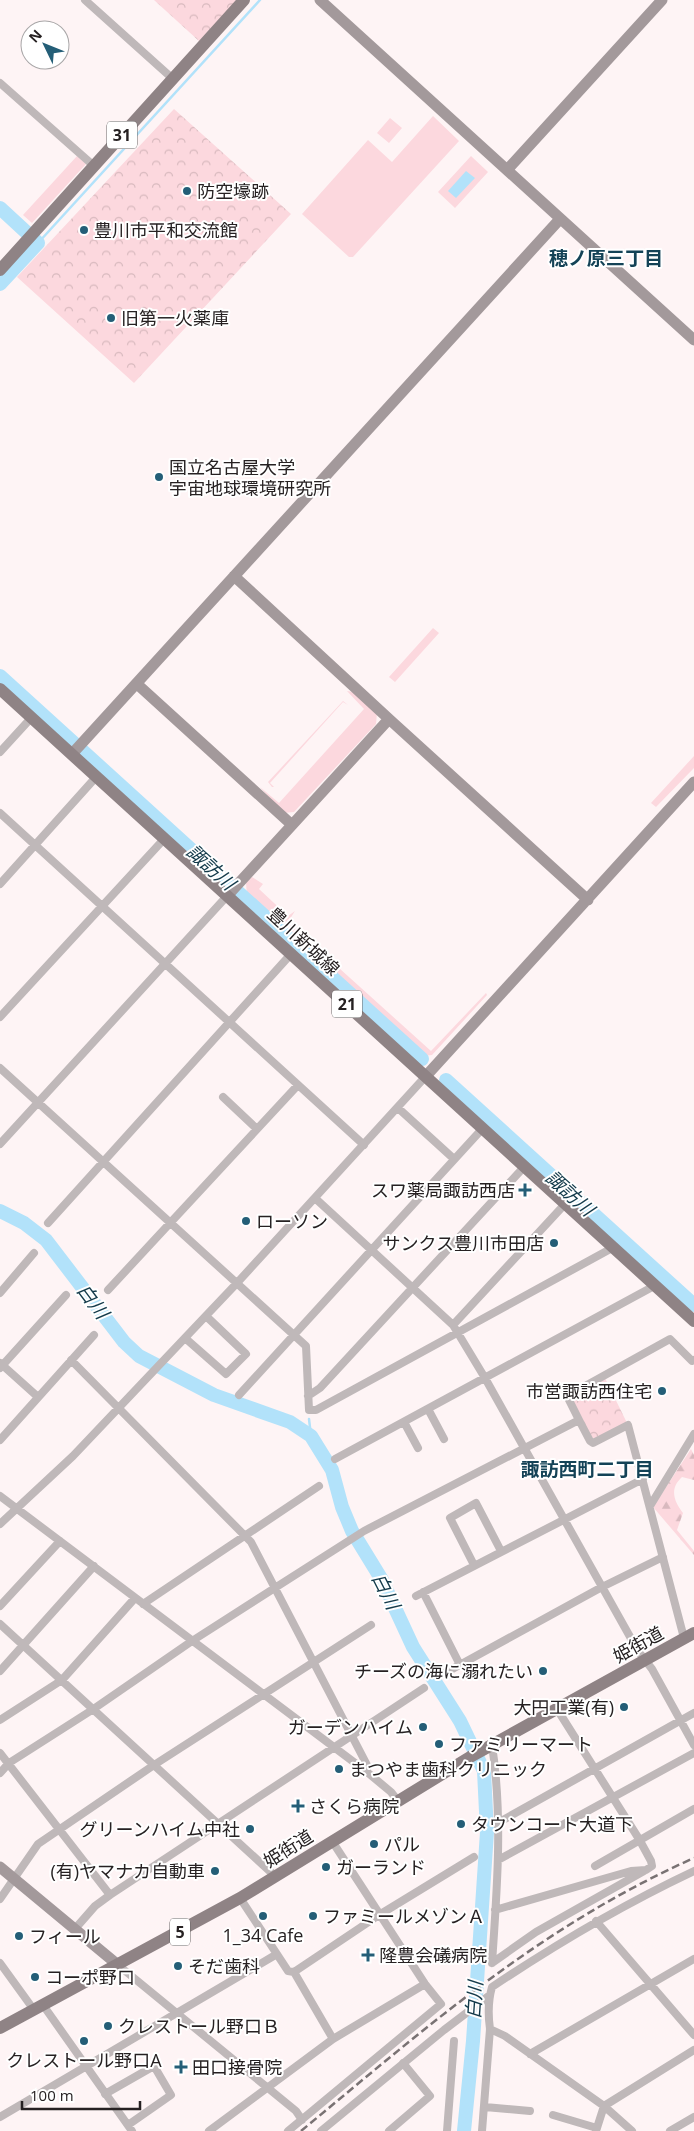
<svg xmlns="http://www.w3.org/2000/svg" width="694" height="2131" font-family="'Open Sans','Noto Sans JP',sans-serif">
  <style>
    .green { fill: #fcd8de }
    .forest { fill: url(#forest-firs) }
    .park { fill: url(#park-crowns) }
    .water { fill: #b2e2fa }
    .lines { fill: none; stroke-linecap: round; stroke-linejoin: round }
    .stream { stroke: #b2e2fa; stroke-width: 2.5 }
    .river { stroke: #b2e2fa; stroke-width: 14 }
    .street { stroke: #bfb8b9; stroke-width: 8 }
    .secondary { stroke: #a3999b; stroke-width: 11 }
    .primary { stroke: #8f8385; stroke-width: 12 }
    .rail { stroke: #797273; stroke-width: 2.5; stroke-dasharray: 8 4; stroke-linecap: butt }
    .poi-dot { fill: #245e77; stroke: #fff; stroke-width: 2 }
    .labels { text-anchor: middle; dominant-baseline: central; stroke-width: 4; stroke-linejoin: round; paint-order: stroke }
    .shield { fill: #fff; stroke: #676464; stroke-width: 1 }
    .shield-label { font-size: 16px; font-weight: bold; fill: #262122 }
    .poi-label { font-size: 18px; fill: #262122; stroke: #fff; text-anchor: start }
    .street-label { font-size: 18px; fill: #262122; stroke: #fff }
    .neighbourhood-label { font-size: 19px; font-weight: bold; fill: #144357; stroke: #fff }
    .water-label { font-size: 19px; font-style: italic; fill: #133a4a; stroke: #fff }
  </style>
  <defs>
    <pattern id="forest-firs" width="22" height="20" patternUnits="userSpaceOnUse" patternTransform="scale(1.25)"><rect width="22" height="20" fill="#fcd8de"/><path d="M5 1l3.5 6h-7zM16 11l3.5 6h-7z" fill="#d8b9be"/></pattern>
    <pattern id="park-crowns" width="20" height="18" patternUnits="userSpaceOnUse" patternTransform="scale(1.25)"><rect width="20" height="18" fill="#fcd8de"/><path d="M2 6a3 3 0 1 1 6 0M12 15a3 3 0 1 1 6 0" fill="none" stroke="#d8b9be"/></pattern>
  </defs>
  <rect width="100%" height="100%" fill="#fef4f5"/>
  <path class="green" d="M 433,116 L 459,141 L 353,257 L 349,257 L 302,214 L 368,140 L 392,162 Z
    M 390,118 L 402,128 L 389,143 L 377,133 Z
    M 77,156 L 86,164 L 32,223 L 23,215 Z
    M 471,156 L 488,172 L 455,208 L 438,192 Z
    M 433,628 L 439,633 L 395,682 L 389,677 Z
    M 347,691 L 353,692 L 377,713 L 376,724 L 294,812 L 283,813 L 260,787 L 279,803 L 364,709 Z
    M 343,701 L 348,705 L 343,702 L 270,783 L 274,787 L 272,787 L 268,782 Z
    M 694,756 L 694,768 L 656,807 L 651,803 Z
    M 252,877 L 263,884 L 259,889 L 288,916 L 295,911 L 288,922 L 431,1051 L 486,993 L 487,995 L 432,1055 L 423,1056 L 247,897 L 246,882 Z"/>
  <path class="forest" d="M 691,1449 L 694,1455 L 694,1480 L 682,1477 C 669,1489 674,1501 683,1513 L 677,1530 L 694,1551 L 694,1555 L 653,1507 Z"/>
  <path class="park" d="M 154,0 L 237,0 L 199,41 Z
    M 174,109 L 291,214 L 134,383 L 17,277 Z
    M 605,1378 L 627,1423 L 595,1439 L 591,1437 L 571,1399 L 572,1395 Z"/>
  <path class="water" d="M 466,171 L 475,178 L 456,198 L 448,191 Z"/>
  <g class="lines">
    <path class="stream" d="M 38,243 L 260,0
      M 309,1419 L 311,1436"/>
    <path class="river" d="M 0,208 L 38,243 L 0,284
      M 0,676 L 422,1059
      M 446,1080 L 694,1305
      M 0,1211 L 24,1223 L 46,1240 L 124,1342 L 139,1356 L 214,1395 L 290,1422 L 311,1436 L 332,1470 L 342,1507 L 352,1531 L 382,1580 L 413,1647 L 460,1721 L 484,1771 L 487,1832 L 473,2041 L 464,2131"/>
    <path class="street" d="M 85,0 L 173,79
      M 0,83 L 94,166
      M 0,752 L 32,717
      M 0,813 L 364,1145
      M 0,884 L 97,776
      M 0,1017 L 165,838
      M 0,1068 L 306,1346 L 309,1410 L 316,1410 L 614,1247
      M 223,1097 L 257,1129
      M 398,1108 L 454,1159
      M 0,1144 L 228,895
      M 316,1199 L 453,1325 L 485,1378 L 638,1651 L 652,1669 L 694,1745
      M 48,1223 L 291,954
      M 108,1290 L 298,1085
      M 0,1293 L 34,1253
      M 453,1325 L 565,1204
      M 185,1338 L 226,1374 L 246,1354 L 206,1316
      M 71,1360 L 251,1542 L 367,1765 L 367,1772
      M 0,1363 L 38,1397
      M 0,1368 L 66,1295
      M 239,1395 L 483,1128
      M 308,1396 L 320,1388 L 524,1167
      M 428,1409 L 444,1439
      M 579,1420 L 590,1441 L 593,1443 L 628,1425 L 684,1638
      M 404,1422 L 418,1448
      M 0,1440 L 94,1335
      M 335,1459 L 656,1285
      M 0,1496 L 367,1772 L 391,1792 L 398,1801
      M 650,1506 L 694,1434
      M 0,1524 L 73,1456 L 237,1283 L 426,1076
      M 474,1565 L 450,1518 L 476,1503 L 501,1551
      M 423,1592 L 460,1665
      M 416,1596 L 643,1479
      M 143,1604 L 319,1486
      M 0,1606 L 60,1541
      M 0,1624 L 275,1876
      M 0,1671 L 94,1566
      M 445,1673 L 602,1587 L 663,1557
      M 0,1720 L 62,1680 L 135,1598
      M 492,1745 C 503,1817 497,1890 492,1963
      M 0,1753 L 110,1895
      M 0,1773 L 9,1763 L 92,1710 L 192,1641 L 364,1531 L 579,1420 L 568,1398 L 569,1395 L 670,1339 L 692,1361 L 694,1360
      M 503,1820 L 694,1713
      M 498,1860 L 694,1753
      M 595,1866 L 694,1809
      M 240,1898 L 288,1971 L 294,1972 L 379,1915 L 474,1857
      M 0,1899 L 38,1844 L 154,1765 L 371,1625
      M 495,1910 L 631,1871 L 646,1870 L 652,1866 L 651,1861 L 639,1839 L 557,1709
      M 596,1921 L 694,2035
      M 74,1930 L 95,1906 L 110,1895 L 424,1688
      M 0,1963 L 34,2010
      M 492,1963 L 536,1932 L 644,1871
      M 118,1965 L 296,2111 L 302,2120
      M 294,1972 L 333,2039
      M 43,2005 L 132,2131
      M 490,2029 L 505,2036 L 604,2106 L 632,2131
      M 530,2054 L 694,1959
      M 105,2094 L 154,2066 L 171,2095 L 128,2125
      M 485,2107 L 530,2111
      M 553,2115 L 597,2128
      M 0,2117 L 277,1954
      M 209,2131 L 333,2039 L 425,1984
      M 288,2131 L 441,2004 L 425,1984 L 332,1841
      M 321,2131 L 444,2030 L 490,1995
      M 389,2131 L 430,2096 L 403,2063
      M 447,2131 L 454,2041
      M 482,2131 L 490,2029 C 488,2015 488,2001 492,1987 C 559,1942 622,1905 694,1871
      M 596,2131 L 604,2106 L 694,2050
      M 670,2131 L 694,2117"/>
    <path class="secondary" d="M 320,0 L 694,340
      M 507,170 L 662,0
      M 234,576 L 389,719
      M 137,684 L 292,825
      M 72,754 L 560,219
      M 228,895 L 389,719 L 588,900
      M 426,1076 L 694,782
      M 0,1867 L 118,1965"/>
    <path class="primary" d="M 0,270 L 244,0
      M 0,689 L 694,1321
      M 0,2028 L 240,1898 L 470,1757 L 694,1633"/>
    <path class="rail" d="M 301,2131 C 428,2026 541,1926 694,1858"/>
  </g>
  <g class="poi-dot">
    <circle cx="187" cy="191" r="5"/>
    <circle cx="84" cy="230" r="5"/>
    <circle cx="111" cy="318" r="5"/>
    <circle cx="159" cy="477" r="5"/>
    <path d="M522.5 1182.5h5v5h5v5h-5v5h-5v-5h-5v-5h5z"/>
    <circle cx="246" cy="1221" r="5"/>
    <circle cx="554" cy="1243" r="5"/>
    <circle cx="662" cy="1391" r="5"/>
    <circle cx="543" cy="1671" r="5"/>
    <circle cx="624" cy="1707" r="5"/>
    <circle cx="423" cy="1727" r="5"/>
    <circle cx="439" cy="1744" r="5"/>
    <circle cx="339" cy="1769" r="5"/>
    <path d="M295.5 1798.5h5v5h5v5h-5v5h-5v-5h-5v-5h5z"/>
    <circle cx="461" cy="1824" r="5"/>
    <circle cx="250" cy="1829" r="5"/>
    <circle cx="374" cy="1844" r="5"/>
    <circle cx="326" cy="1867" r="5"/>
    <circle cx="215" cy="1871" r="5"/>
    <circle cx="263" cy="1916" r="5"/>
    <circle cx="313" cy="1916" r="5"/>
    <circle cx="19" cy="1936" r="5"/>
    <path d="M365.5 1947.5h5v5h5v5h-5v5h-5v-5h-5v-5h5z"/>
    <circle cx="178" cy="1966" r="5"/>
    <circle cx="35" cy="1977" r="5"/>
    <circle cx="108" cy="2026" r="5"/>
    <circle cx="84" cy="2041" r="5"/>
    <path d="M178.5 2059.5h5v5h5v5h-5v5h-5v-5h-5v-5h5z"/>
  </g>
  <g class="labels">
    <g class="shield">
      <rect x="107" y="121.5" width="30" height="27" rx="4"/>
      <rect x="332" y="990.5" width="30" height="27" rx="4"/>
      <rect x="170" y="1918.5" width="20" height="27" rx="4"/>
    </g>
    <g class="shield-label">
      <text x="122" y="135">31</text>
      <text x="347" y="1004">21</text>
      <text x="180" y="1932">5</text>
    </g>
    <g class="poi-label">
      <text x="197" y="191">防空壕跡</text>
      <text x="94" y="230">豊川市平和交流館</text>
      <text x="121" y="318">旧第一火薬庫</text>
      <text x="169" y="467">国立名古屋大学<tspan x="169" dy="21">宇宙地球環境研究所</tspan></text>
      <text x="515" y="1190" text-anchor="end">スワ薬局諏訪西店</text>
      <text x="256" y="1221">ローソン</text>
      <text x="544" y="1243" text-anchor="end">サンクス豊川市田店</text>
      <text x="652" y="1391" text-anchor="end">市営諏訪西住宅</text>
      <text x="533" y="1671" text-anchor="end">チーズの海に溺れたい</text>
      <text x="614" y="1707" text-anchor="end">大円工業(有)</text>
      <text x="413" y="1727" text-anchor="end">ガーデンハイム</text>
      <text x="449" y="1744">ファミリーマート</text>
      <text x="349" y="1769">まつやま歯科クリニック</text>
      <text x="309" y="1806">さくら病院</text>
      <text x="471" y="1824">タウンコート大道下</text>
      <text x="240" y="1829" text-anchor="end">グリーンハイム中社</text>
      <text x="384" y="1844">パル</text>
      <text x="336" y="1867">ガーランド</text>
      <text x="205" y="1871" text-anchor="end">(有)ヤマナカ自動車</text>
      <text x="323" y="1916">ファミールメゾンＡ</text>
      <text x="263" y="1935" text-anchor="middle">1_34 Cafe</text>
      <text x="29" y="1936">フィール</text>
      <text x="379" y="1955">隆豊会礒病院</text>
      <text x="188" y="1966">そだ歯科</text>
      <text x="45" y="1977">コーポ野口</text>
      <text x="118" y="2026">クレストール野口Ｂ</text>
      <text x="84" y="2060" text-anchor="middle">クレストール野口A</text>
      <text x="192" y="2067">田口接骨院</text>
    </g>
    <g class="street-label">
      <text transform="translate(304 941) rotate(43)">豊川新城線</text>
      <text transform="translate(638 1644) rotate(-29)">姫街道</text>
      <text transform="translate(288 1848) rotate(-32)">姫街道</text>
    </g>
    <g class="neighbourhood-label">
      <text x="606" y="258">穂ノ原三丁目</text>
      <text x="587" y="1469">諏訪西町二丁目</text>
    </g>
    <g class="water-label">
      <text transform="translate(211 867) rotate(42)">諏訪川</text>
      <text transform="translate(570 1193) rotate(42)">諏訪川</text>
      <text transform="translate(93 1301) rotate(53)">白川</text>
      <text transform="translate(386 1591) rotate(63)">白川</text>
      <text transform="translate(474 2000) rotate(-86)">白川</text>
    </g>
  </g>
  <g transform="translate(45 45) rotate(313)"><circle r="24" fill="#ffffff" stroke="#a8a6a7"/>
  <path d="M0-4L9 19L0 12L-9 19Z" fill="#245e77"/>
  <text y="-8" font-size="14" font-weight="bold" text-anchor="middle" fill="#262122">N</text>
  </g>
  <path d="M22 2101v8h118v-8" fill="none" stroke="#262122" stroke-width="2.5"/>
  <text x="30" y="2101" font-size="15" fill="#262122" stroke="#ffffff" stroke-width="4" paint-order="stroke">100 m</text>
</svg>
